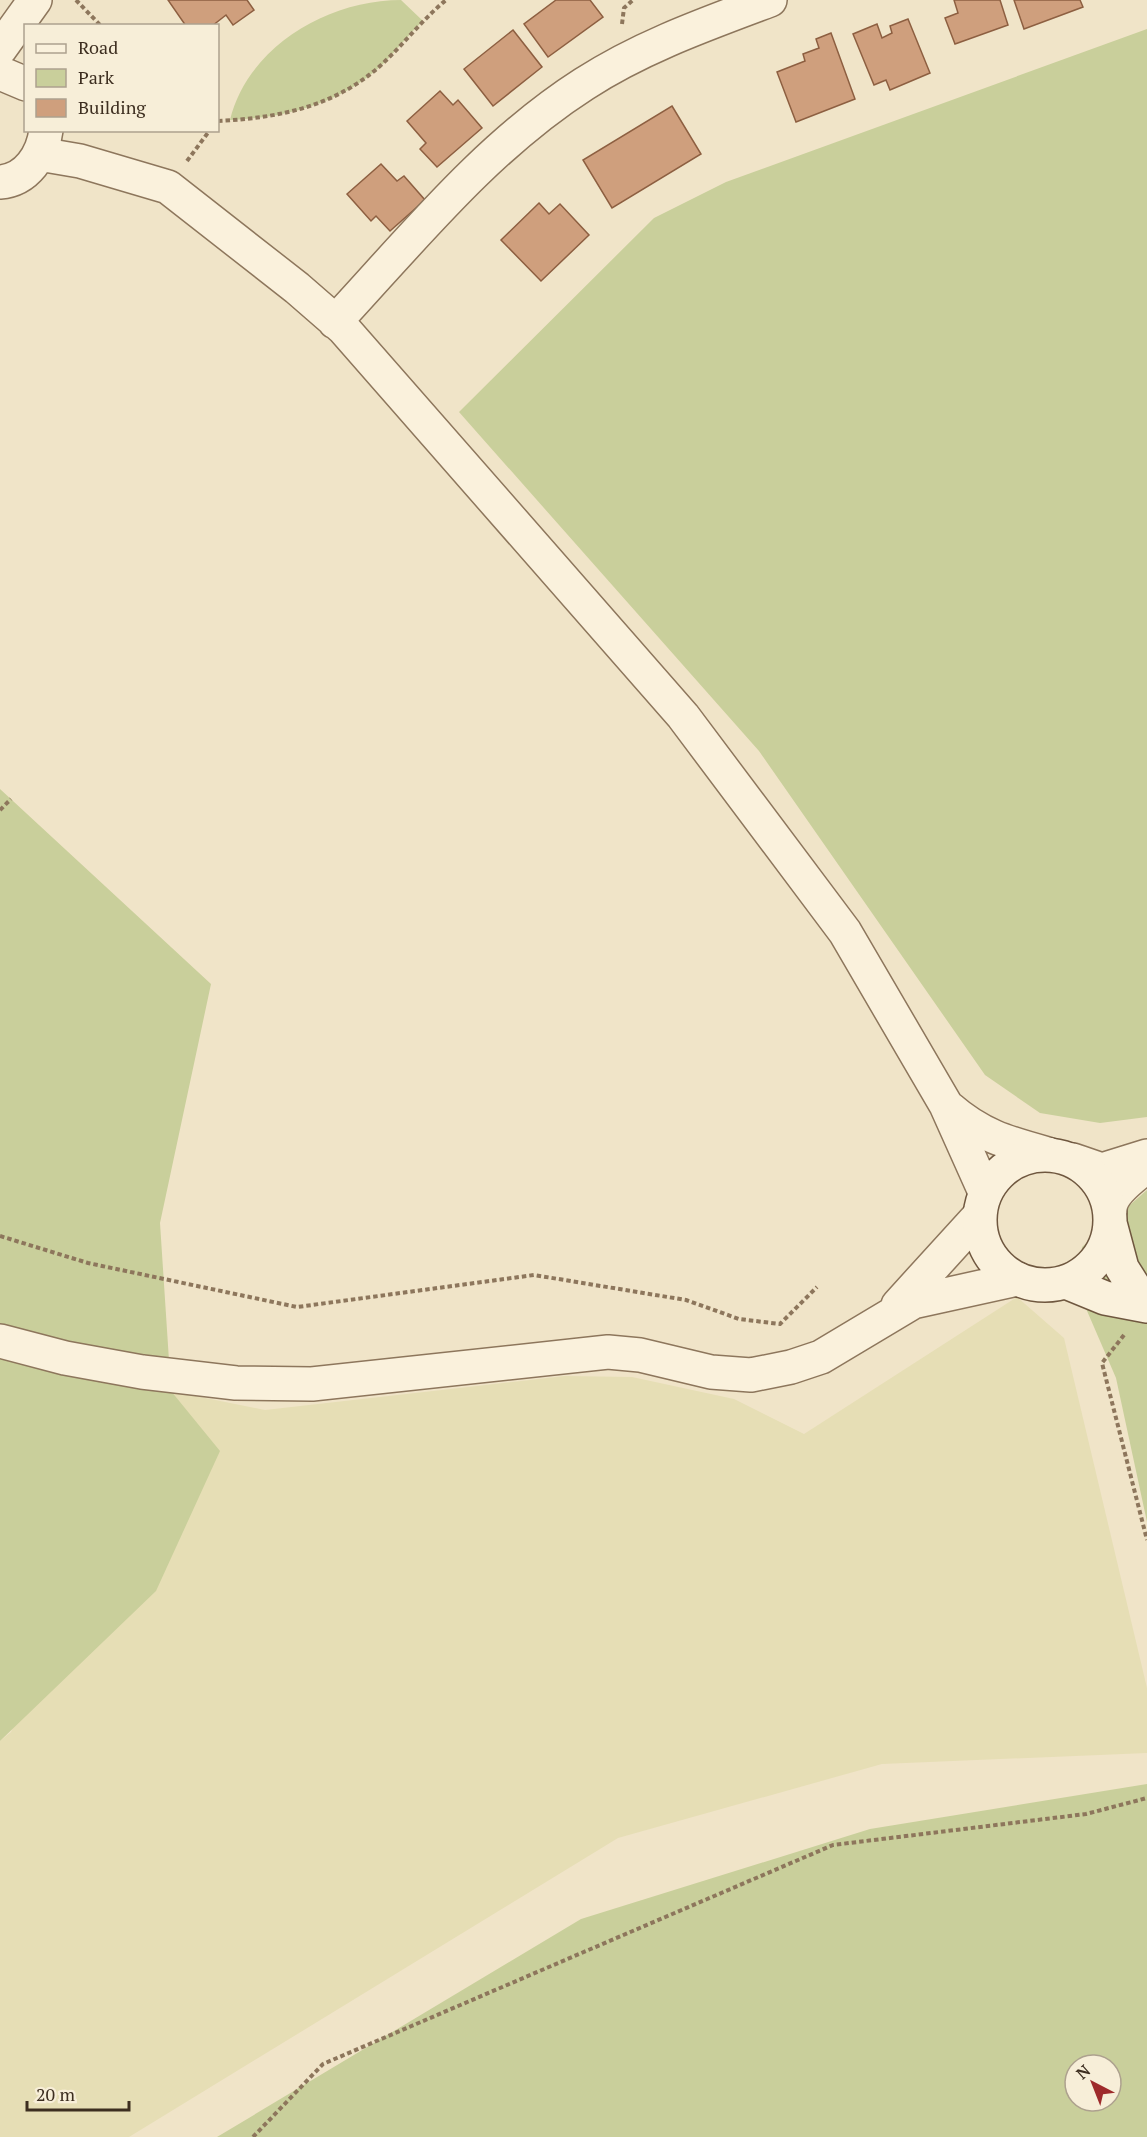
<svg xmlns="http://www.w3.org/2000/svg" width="1147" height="2137" font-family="'PT Serif',serif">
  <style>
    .farmland { fill: #e6deb5 }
    .green { fill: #c9cf9b; fill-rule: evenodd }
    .building { fill: #cf9f7d; stroke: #8d5f41; stroke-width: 1.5 }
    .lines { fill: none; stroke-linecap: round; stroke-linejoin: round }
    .minor-casing { stroke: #8d765c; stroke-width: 36 }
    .tertiary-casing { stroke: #8d765c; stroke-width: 36 }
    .secondary-casing { stroke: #6f573f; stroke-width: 36 }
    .path { stroke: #8d765c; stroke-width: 4; stroke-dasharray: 4.5 3; stroke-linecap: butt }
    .minor { stroke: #faf1dc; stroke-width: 33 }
    .tertiary { stroke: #faf1dc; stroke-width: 33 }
    .secondary { stroke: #faf1dc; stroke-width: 33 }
  </style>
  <rect width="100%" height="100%" fill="#f0e4c8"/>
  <path class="farmland" d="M 1017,1297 L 1064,1338 L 1147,1688 L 1147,1753 L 882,1764 L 618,1838 L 129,2137 L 0,2137 L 0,1741 L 11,1732 L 171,1391 L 265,1410 L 565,1376 L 632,1377 L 734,1399 L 804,1434 Z"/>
  <path class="green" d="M 401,0 L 423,21 C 408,35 396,51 382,65 C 340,104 285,118 230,120 C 248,46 329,0 401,0 Z
    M 1147,29 L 1147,1117 L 1100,1123 L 1040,1113 L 985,1075 L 759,751 L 459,412 L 654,218 L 726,182 Z
    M 0,789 L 211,984 L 160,1223 L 171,1391 L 220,1451 L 156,1591 L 0,1741 Z
    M 1147,1190 L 1147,1522 L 1116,1378 L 1078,1290 L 1082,1247 Z
    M 1147,1784 L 1147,2137 L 217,2137 L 581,1919 L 870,1829 ZM 1075,2065 L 1111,2065 L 1111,2101 L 1075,2101 Z"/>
  <path class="building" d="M 168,0 L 247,0 L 254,10 L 233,25 L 226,15 L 212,26 L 186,26 Z
    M 556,0 L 590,0 L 603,17 L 548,57 L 524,24 Z
    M 954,0 L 1000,0 L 1008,25 L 955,44 L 945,18 L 958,13 Z
    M 1014,0 L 1080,0 L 1083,7 L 1024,29 Z
    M 908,19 L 930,73 L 890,90 L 886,80 L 874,85 L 853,34 L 877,24 L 882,38 L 892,33 L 890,26 Z
    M 513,30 L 542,67 L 493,106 L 464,69 Z
    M 831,33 L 855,99 L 796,122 L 777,72 L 805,61 L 803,54 L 819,48 L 816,39 Z
    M 440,91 L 453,105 L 458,100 L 482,128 L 437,167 L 420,149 L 426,143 L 407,121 Z
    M 672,106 L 701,154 L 612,208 L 583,160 Z
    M 381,164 L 397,181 L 404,176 L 425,200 L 390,231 L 376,216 L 371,221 L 347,194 Z
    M 539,203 L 549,214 L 560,204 L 589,235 L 541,281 L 501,240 Z"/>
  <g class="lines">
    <defs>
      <path id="minor" d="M 0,49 L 35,0
        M 0,73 L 26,84
        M 39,154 L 80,161 L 168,187 L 297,288 L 343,328 L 683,716 L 845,932 L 946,1105 L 985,1192
        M 0,182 C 27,180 43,155 46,130
        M 335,322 C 413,238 487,146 584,84 C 641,47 706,24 770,0
        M 949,1108 C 981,1136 1008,1143 1048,1154
        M 1073,1160 L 1102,1170 L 1147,1156
        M 1110,1210 C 1110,1193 1134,1176 1147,1166"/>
      <path id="tertiary" d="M 898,1305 L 979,1216
        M 0,1341 L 65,1358 L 142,1372 L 236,1383 L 312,1384 L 608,1352 L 640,1355 L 711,1372 L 751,1375 L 791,1367 L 821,1357 L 913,1302 L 1017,1279"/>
      <path id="secondary" d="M980 1220a65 65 0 1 1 130 0a65 65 0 1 1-130 0Z
        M 1110,1223 L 1122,1268 L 1146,1306
        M 1066,1282 L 1105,1298 L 1147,1306"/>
    </defs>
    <use href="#minor" class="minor-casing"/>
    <use href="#tertiary" class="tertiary-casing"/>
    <use href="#secondary" class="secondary-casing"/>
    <path class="path" d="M 76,0 L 101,26
      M 622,24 L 624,8 L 633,0
      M 218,121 C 278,118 334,107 380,66 C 403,45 422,20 446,0
      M 187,161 L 210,130
      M 0,810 L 11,799
      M 0,1236 L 88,1263 L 297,1307 L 534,1275 L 686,1300 L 739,1319 L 780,1324 L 817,1287
      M 1124,1335 L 1102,1363 L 1147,1540
      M 253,2137 L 323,2064 L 833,1845 L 1086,1814 L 1147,1798"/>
    <use href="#minor" class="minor"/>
    <use href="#tertiary" class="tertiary"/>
    <use href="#secondary" class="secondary"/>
  </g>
  <rect x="24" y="24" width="195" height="108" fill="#f7eed8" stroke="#ada18e" stroke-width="1.5"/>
  <rect x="36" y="44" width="30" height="9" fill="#faf1dc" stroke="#ada18e" stroke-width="1.5"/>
  <text x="78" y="54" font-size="18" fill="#3d2e20">Road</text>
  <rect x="36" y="69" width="30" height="18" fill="#c9cf9b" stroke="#ada18e" stroke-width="1.5"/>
  <text x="78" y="84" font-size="18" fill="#3d2e20">Park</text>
  <rect x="36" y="99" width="30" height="18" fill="#cf9f7d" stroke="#ada18e" stroke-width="1.5"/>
  <text x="78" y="114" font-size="18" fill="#3d2e20">Building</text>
  <g transform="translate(1093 2083) rotate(318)"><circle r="28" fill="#f7eed8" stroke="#ada18e" stroke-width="1.5"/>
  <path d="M0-4.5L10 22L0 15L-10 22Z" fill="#9e2a2b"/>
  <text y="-9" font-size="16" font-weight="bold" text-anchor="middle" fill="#3d2e20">N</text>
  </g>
  <path d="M27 2101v9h102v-9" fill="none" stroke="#3d2e20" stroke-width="3"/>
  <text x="36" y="2101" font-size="18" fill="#3d2e20" stroke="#f7eed8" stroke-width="4.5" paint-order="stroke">20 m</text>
</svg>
